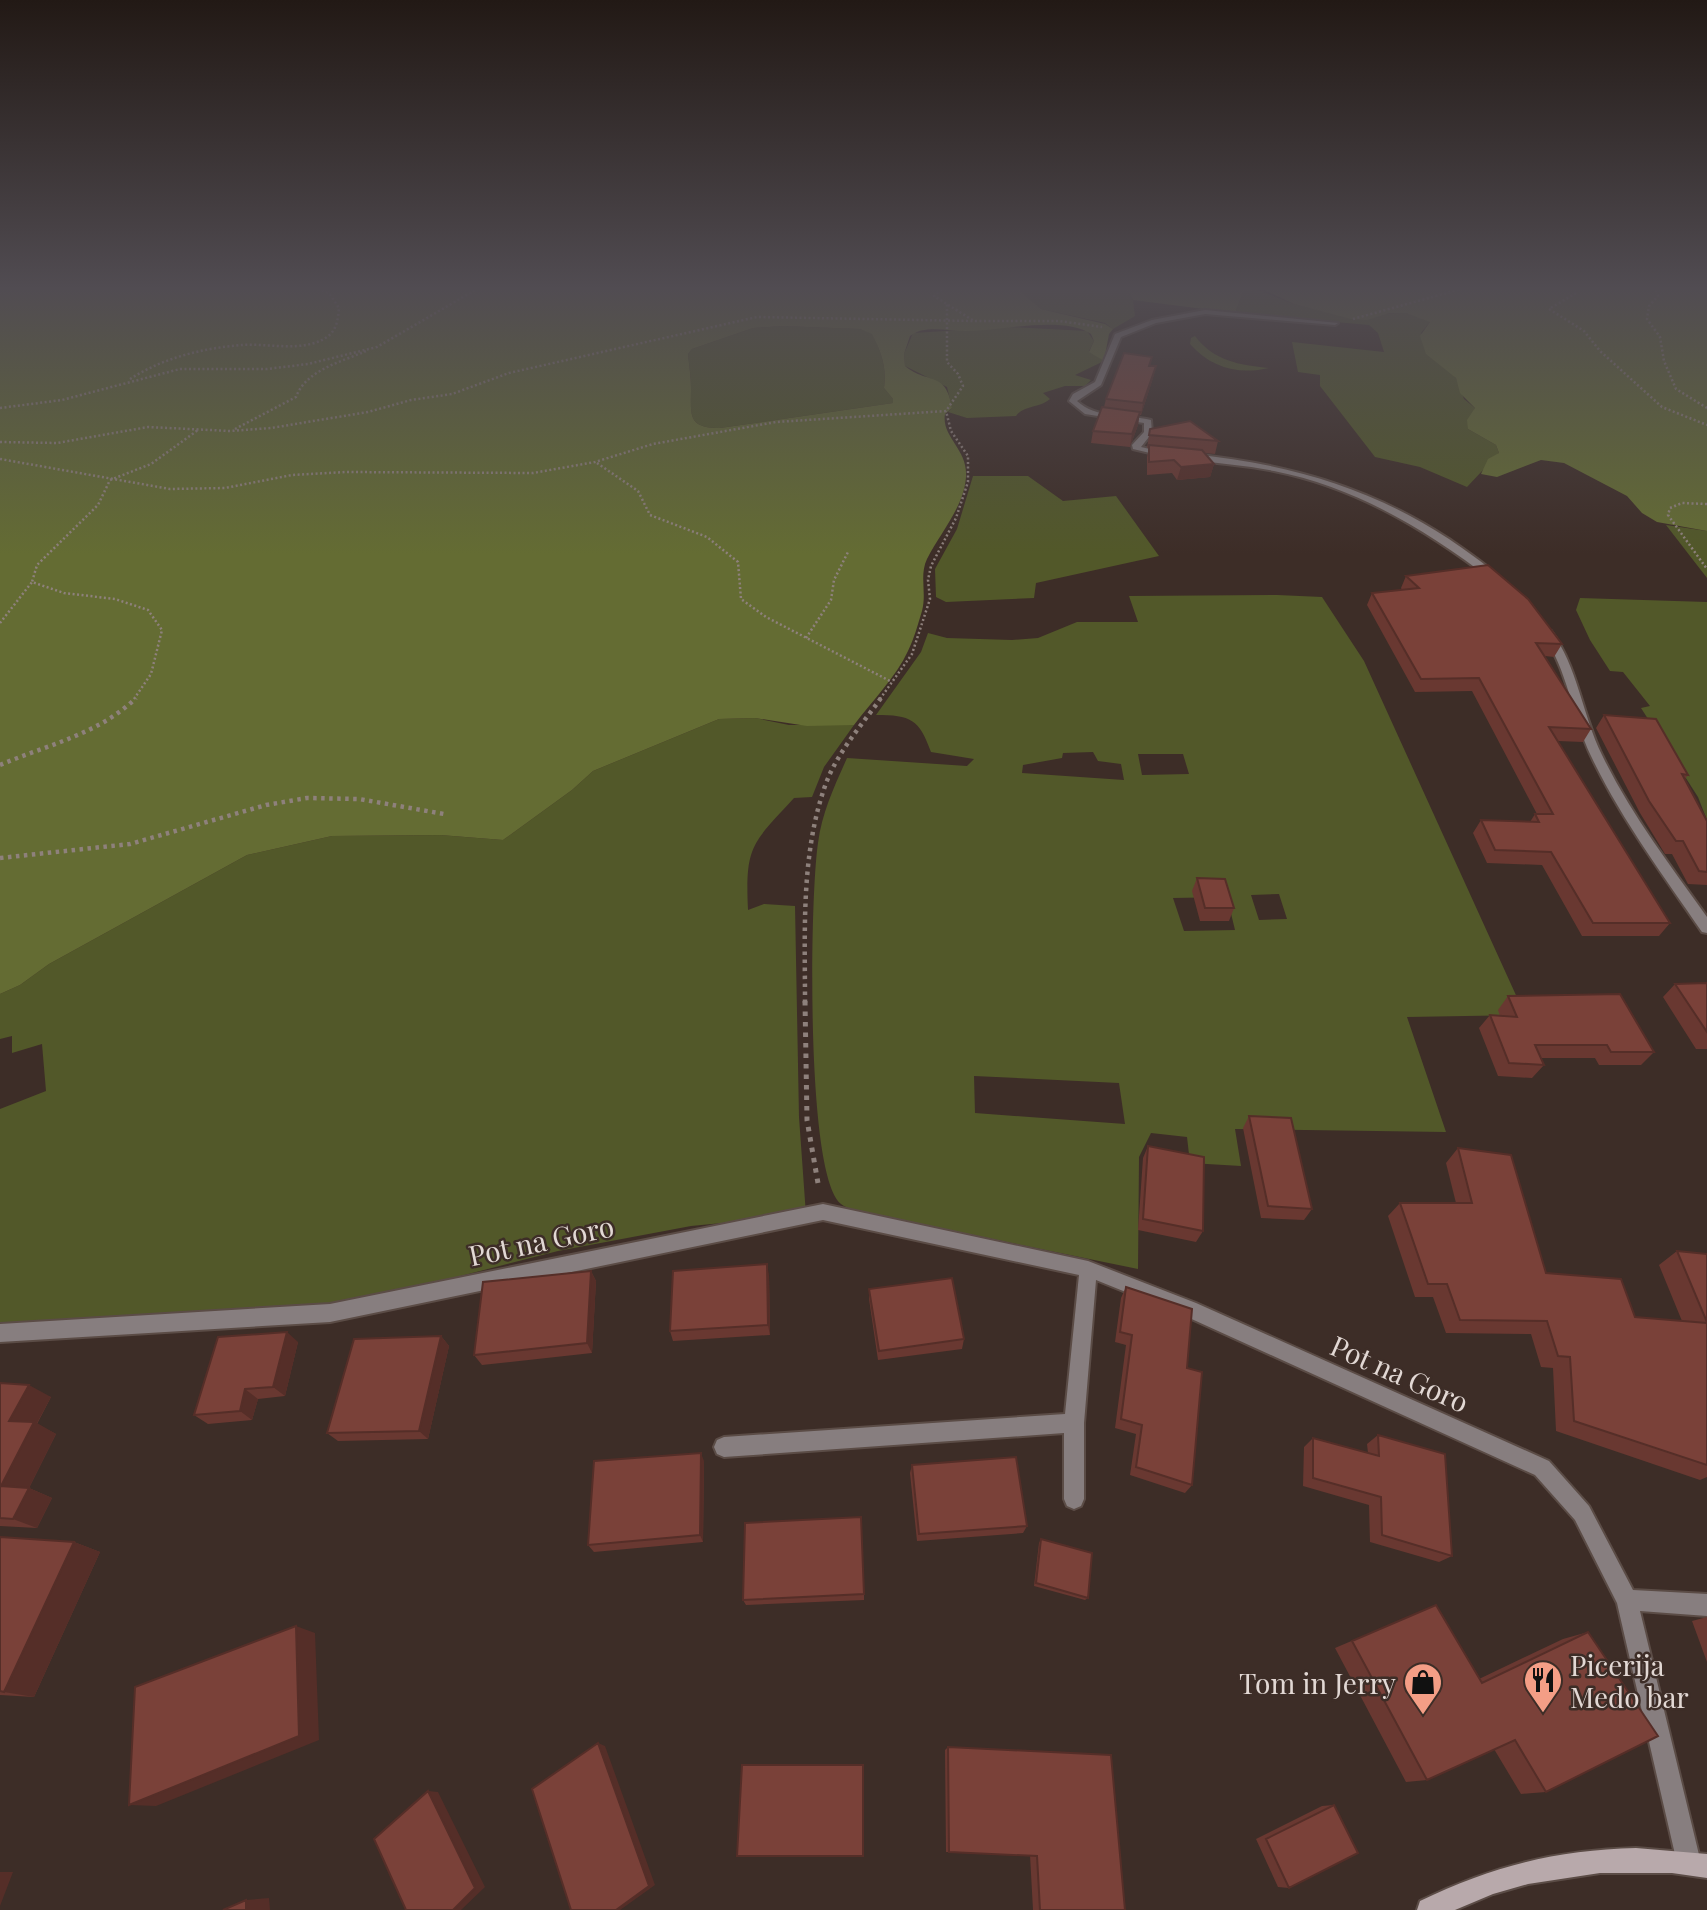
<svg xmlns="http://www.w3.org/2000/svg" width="1707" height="1910" font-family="'Playfair Display',serif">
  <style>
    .green { fill: #525829; fill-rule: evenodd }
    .forest { fill: #646c33; fill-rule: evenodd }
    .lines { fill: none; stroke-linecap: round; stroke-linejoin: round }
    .street-casing { stroke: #5b4c46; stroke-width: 4 }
    .secondary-casing { stroke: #5b4c46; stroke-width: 4 }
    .path-far2 { stroke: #8e817c; stroke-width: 2.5; stroke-dasharray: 2 2.5; stroke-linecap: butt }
    .path-far1 { stroke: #8e817c; stroke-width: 4.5; stroke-dasharray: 3.5 4.5; stroke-linecap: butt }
    .path { stroke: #8e817c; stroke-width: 5; stroke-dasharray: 4.5 6; stroke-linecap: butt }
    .street { fill: #877e7f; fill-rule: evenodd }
    .secondary { fill: #b8a9ab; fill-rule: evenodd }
    .wall { fill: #693831 }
    .shaded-wall { fill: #552e28 }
    .building { fill: #7a4139; stroke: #552e28; stroke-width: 2 }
    .labels { text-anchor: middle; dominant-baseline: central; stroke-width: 5; stroke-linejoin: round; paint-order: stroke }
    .near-street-label { font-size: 28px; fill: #e2d8d4; stroke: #3d2d27 }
    .near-poi-label { font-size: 28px; fill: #e2d8d4; stroke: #3d2d27; text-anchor: start }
  </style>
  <rect width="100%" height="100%" fill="#3d2d27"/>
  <path class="green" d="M 1014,287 L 1125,287 L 1133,300 L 1135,316 L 1113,329 L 1105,323 L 1041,309 Z
    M 1253,288 L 1294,304 L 1336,314 L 1406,313 L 1427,319 L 1430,322 L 1421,333 L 1456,378 L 1464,399 L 1475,408 L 1468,429 L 1496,445 L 1499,453 L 1467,487 L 1420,467 L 1375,457 L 1320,386 L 1320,375 L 1298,372 L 1292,342 L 1384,352 L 1378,333 L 1369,325 L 1235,313 L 1243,292 Z
    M 782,326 L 860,329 L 872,333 C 881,352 887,367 884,388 L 893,399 L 893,403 L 720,428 C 687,428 691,415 691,388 C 691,377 689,365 688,354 L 692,349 L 753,328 Z
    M 1009,327 L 1087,331 L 1094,341 L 1089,351 L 1104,361 L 1075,375 L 1091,380 L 1085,386 L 1065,386 L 1043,393 L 1050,399 C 1040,408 1024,405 1016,416 L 967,418 L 948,412 L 952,408 L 947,387 L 905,366 L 904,354 L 913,333 Z
    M 1195,336 C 1214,361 1239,365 1269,368 C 1239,375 1211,368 1190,344 L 1191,338 Z
    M 973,476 L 1028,476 L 1063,501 L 1116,496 L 1159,556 L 1036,583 L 1034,598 L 946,602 L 936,597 L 935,569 L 957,529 Z
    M 1666,525 L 1707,531 L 1707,578 Z
    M 1277,595 L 1322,597 L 1364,661 L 1525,1015 L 1407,1017 L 1446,1132 L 1235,1129 L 1241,1166 L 1190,1163 L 1187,1137 L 1151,1133 L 1139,1157 L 1138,1269 L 866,1213 C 859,1211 847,1209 841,1204 C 805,1175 810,895 818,843 C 822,812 835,785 847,758 L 967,766 L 974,759 L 931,752 C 919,719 911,715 876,715 L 921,652 L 928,633 L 947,638 L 1012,640 L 1038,638 L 1077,622 L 1138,622 L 1129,596 ZM 1093,752 L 1098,761 L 1121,764 L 1124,780 L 1022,773 L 1023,765 L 1062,758 L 1063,753 ZM 1138,754 L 1183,754 L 1189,774 L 1142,775 ZM 1279,894 L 1287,919 L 1259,920 L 1251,895 ZM 1227,897 L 1235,930 L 1184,931 L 1173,898 ZM 974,1076 L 1119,1083 L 1125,1124 L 975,1113 Z
    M 1580,598 L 1707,602 L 1707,820 L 1698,797 L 1641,708 L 1650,706 L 1623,672 L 1610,671 L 1590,640 L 1576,610 Z
    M 755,718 L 789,725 L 854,725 L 824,767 L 812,797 L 794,798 C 752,844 745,845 748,910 L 764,904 L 795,906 L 799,1117 L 806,1215 L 691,1226 L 558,1251 L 336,1308 L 0,1335 L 0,1109 L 46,1091 L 42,1044 L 12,1053 L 12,1036 L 0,1039 L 0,994 L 20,985 L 49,964 L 247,855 L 332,836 L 440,835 L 503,840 L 572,790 L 593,771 L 719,719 Z"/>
  <path class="forest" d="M 1014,286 L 1041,309 L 1105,324 L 1113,329 L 1109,334 L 1104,361 L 1089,352 L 1094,341 L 1091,334 C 1062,315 1002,331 968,331 C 951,332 925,324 910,336 L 904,354 L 905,366 C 928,385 946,370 952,408 L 945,414 C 941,437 968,449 966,477 C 964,507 940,533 927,559 C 919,576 927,592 922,611 C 918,624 914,639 908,651 C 896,677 872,701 854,725 L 807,726 L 755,718 L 719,719 L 593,771 L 572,790 L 503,840 L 440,835 L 332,836 L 247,855 L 49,964 L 20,985 L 0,994 L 0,287 ZM 782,326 L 860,329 L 872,334 C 881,352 887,367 884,388 L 893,399 L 893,403 L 720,428 C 687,428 691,415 691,388 C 691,377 689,365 688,354 L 692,349 L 753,328 Z
    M 1125,287 L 1707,287 L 1707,531 L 1657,522 L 1642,513 L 1627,496 L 1564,463 L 1541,460 L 1497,477 L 1481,474 L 1488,459 L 1499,453 L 1496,445 L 1468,429 L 1467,420 L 1475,408 L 1460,393 L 1456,378 L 1426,354 L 1420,336 L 1430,322 L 1406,313 L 1389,313 L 1367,320 L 1351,319 L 1294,304 L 1262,289 L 1243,292 L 1235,313 L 1133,300 Z"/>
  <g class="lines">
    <defs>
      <path id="street" d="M 1205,310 L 1338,323 L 1335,325 L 1205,314 L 1156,323 L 1121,337 L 1101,385 L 1077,401 C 1096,419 1127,414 1151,420 L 1152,433 L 1141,447 L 1167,453 L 1167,457 L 1133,449 L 1132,445 L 1144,432 L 1144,423 L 1085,414 L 1069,401 L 1073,394 L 1095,382 L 1115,334 L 1152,320 Z
        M 1192,454 C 1287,464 1368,486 1449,539 C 1466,551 1485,563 1500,578 L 1492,580 C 1426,530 1356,487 1274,471 C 1246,465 1217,464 1189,459 L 1188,457 Z
        M 1547,630 L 1551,631 C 1578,667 1582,714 1602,755 C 1630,813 1670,865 1707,917 L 1707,933 L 1702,932 C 1663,875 1621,819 1591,756 C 1572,716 1568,670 1542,633 Z
        M 823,1204 L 1088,1261 L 1196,1303 L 1549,1461 L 1589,1506 L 1633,1590 L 1707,1594 L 1707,1616 L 1640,1611 L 1701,1863 L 1698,1872 L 1689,1875 L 1680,1872 L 1677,1863 L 1617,1603 L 1575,1520 L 1535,1475 L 1185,1316 L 1096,1280 L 1084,1423 L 1084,1499 L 1081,1506 L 1074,1509 L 1067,1506 L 1064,1499 L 1064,1433 L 724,1457 L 717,1454 L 714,1447 L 717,1440 L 724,1437 L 1065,1414 L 1079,1275 L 823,1220 L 330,1322 L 0,1342 L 0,1324 L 330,1304 Z"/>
      <path id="secondary" d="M 1636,1848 L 1707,1854 L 1707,1878 L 1672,1873 L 1600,1873 L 1528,1884 L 1493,1894 L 1455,1910 L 1417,1910 L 1420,1901 C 1492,1866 1557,1850 1636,1848 Z"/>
    </defs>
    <use href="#street" class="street-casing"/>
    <use href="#secondary" class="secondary-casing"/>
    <path class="path-far2" d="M 945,286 L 934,296 L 974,321 L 1059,321 L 1102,327
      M 1655,286 L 1658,296 L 1649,306 L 1647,319 L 1660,337 L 1664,361 L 1676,389 L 1707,408
      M 1576,293 L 1549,309 L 1584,331 L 1600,351 L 1662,407 L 1707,425
      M 1353,319 L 1472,286
      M 130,379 C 163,358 203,348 242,345 C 270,343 303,353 327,337 C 337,330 338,319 339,308 L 329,293 L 309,286
      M 0,408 L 62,400 L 180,369 L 267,369 L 308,364 L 377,347 L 482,286
      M 235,429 L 296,397 C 306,370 341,362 366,351
      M 0,442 L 57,443 L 148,427 L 230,431 L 271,428 L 368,412 L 411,400 L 452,394 L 509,373 L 757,317 L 974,321
      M 0,459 L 170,489 L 225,488 L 292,475 L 345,472 L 533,473 L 595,462 L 653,444 L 776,422 L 946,411 L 963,386 L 958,374 L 947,362 L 947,304
      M 597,463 L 638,491 L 650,515 L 707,537 L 738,562 L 741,599 L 766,617 L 892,682
      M 1707,504 L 1682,503 L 1670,508 L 1668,515 L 1707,569
      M 0,623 L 32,582
      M 806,638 L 831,600 L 834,580 L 848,552
      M 134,699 L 151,674 L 162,630 L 148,610 L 115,599 L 64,593 L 32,582 L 37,565 L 98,505 L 110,480 L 151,464 L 198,430
      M 880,699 L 912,654 L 930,599 L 928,580 L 931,566 L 956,518 L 968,482 L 968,456 L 951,431 L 946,411"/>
    <path class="path-far1" d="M 0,765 C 47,745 99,734 136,698
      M 0,858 L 130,844 L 266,805 L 307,798 L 359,799 L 444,814
      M 805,1003 C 805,932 801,857 824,789 C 835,755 861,726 881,698"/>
    <path class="path" d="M 805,1001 L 807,1120 L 819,1189"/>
    <use href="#street" class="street"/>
    <use href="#secondary" class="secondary"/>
  </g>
  <path class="wall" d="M 1152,357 L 1150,366 L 1156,366 L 1153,378 L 1141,415 L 1139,415 L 1138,425 L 1130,447 L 1091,443 L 1093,431 L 1104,407 L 1106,399 Z
    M 1150,429 L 1218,441 L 1215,454 L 1204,453 L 1214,464 L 1210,477 L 1177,480 L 1172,473 L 1147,475 L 1147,457 L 1149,448 L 1147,448 Z
    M 1406,576 L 1562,644 L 1554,657 L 1545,656 L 1591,729 L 1583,742 L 1558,741 L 1670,923 L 1659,936 L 1582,936 L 1542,865 L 1487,863 L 1473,833 L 1481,820 L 1530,822 L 1535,814 L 1537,814 L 1472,691 L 1415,692 L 1367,605 L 1372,593 L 1402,590 L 1401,588 Z
    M 1604,715 L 1688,775 L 1685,779 L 1707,821 L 1707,885 L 1688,884 L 1672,854 L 1665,854 L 1640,813 L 1596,728 Z
    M 1197,878 L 1234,908 L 1229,921 L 1200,921 L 1192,891 Z
    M 1707,983 L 1707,1049 L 1696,1049 L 1663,997 L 1675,984 Z
    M 1508,996 L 1654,1052 L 1641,1065 L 1599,1065 L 1595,1058 L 1541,1058 L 1544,1065 L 1532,1078 L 1498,1076 L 1479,1028 L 1490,1015 L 1500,1016 L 1498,1010 Z
    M 1249,1116 L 1312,1209 L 1304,1220 L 1261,1218 L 1243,1128 Z
    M 1148,1146 L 1203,1231 L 1196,1242 L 1138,1230 L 1143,1158 Z
    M 1458,1148 L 1546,1273 L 1635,1317 L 1682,1321 L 1659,1265 L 1677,1251 L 1707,1254 L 1707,1477 L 1700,1480 L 1556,1431 L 1553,1368 L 1541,1367 L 1531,1334 L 1446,1333 L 1433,1297 L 1415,1297 L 1388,1216 L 1400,1203 L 1456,1203 L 1446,1163 Z
    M 591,1271 L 596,1281 L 592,1353 L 482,1365 L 474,1355 Z
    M 769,1275 L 770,1335 L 673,1341 L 670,1331 Z
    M 1126,1287 L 1187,1368 L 1192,1485 L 1185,1493 L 1130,1475 L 1136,1434 L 1115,1428 L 1126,1345 L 1115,1342 L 1121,1298 Z
    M 869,1289 L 964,1339 L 962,1349 L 878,1360 L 869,1299 Z
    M 441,1336 L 449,1346 L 428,1439 L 338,1441 L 327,1433 Z
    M 298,1342 L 285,1396 L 258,1399 L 252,1420 L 208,1424 L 194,1415 Z
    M 0,1383 L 51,1397 L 37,1424 L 56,1434 L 29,1488 L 52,1498 L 37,1528 L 0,1526 Z
    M 1378,1435 L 1452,1556 L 1439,1562 L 1370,1542 L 1369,1505 L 1303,1486 L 1304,1447 L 1313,1438 L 1368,1453 L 1367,1444 Z
    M 704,1461 L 703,1542 L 594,1552 L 588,1545 Z
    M 912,1465 L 1027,1526 L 1023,1533 L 917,1541 L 910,1473 Z
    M 0,1537 L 74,1542 L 100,1552 L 34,1697 L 0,1695 Z
    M 1041,1539 L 1088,1598 L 1085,1600 L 1034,1586 L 1039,1543 Z
    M 864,1594 L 864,1600 L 746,1605 L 743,1600 Z
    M 1436,1605 L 1479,1679 L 1563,1639 L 1588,1632 L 1546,1792 L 1521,1794 L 1494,1749 L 1427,1780 L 1406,1782 L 1335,1648 Z
    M 1707,1617 L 1707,1662 L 1692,1621 Z
    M 948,1747 L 1125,1910 L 1033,1910 L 1030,1855 L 946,1852 L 945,1750 Z
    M 1334,1805 L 1289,1888 L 1278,1887 L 1256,1839 L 1322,1806 Z"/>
  <path class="shaded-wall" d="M 1156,366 L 1153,378 L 1141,415 L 1143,403 Z
    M 1140,412 L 1138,425 L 1130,447 L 1132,434 Z
    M 1214,464 L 1210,477 L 1177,480 L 1181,467 Z
    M 767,1264 L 769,1275 L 770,1335 L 768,1325 Z
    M 591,1271 L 596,1281 L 592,1353 L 587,1343 Z
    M 287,1332 L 298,1342 L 285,1396 L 273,1387 Z
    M 441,1336 L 449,1346 L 428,1439 L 419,1431 Z
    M 29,1385 L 51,1397 L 37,1423 L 56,1434 L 25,1496 L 1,1486 L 9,1421 Z
    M 245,1389 L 258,1399 L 252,1420 L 240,1411 Z
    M 701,1453 L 704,1461 L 703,1542 L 700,1535 Z
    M 29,1488 L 52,1498 L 37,1528 L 13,1519 Z
    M 74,1542 L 100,1552 L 34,1697 L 4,1692 Z
    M 296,1626 L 315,1633 L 319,1740 L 156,1806 L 129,1805 Z
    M 598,1743 L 605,1746 L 655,1885 L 620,1910 L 616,1910 Z
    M 428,1791 L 438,1792 L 485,1887 L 461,1910 L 453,1910 Z
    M 0,1872 L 13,1872 L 0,1906 Z
    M 269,1898 L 270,1910 L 246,1910 L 246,1900 Z"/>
  <path class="building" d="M 1124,353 L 1152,357 L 1149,366 L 1156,366 L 1143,403 L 1106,399 Z
    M 1102,407 L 1140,412 L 1132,434 L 1093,431 Z
    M 1190,421 L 1218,441 L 1149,435 L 1150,429 Z
    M 1149,445 L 1202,450 L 1214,464 L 1181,467 L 1174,460 L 1149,462 Z
    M 1488,565 L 1528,599 L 1562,644 L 1536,643 L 1591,729 L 1549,727 L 1670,923 L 1593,923 L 1551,852 L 1495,850 L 1481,820 L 1539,822 L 1535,814 L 1553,814 L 1479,678 L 1421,679 L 1372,593 L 1419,588 L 1406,576 Z
    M 1604,715 L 1656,719 L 1688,775 L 1682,774 L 1707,821 L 1707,872 L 1699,871 L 1683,841 L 1676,841 L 1649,801 Z
    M 1197,878 L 1225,879 L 1234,908 L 1205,908 Z
    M 1707,983 L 1707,1032 L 1675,984 Z
    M 1620,994 L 1654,1052 L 1611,1052 L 1607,1045 L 1535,1045 L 1544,1065 L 1509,1063 L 1490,1015 L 1517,1017 L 1508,996 Z
    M 1249,1116 L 1291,1118 L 1312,1209 L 1268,1206 Z
    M 1148,1146 L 1204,1157 L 1203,1231 L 1143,1219 Z
    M 1458,1148 L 1511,1155 L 1546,1273 L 1621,1279 L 1635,1317 L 1707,1323 L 1707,1465 L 1574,1421 L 1570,1357 L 1558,1356 L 1547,1321 L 1460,1320 L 1447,1284 L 1428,1284 L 1400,1203 L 1472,1203 Z
    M 1677,1251 L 1707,1254 L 1707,1322 Z
    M 767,1264 L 768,1325 L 670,1331 L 673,1271 Z
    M 591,1271 L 587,1343 L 474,1355 L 483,1282 Z
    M 952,1278 L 964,1339 L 879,1351 L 869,1289 Z
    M 1126,1287 L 1192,1309 L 1187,1368 L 1202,1372 L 1192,1485 L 1136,1467 L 1142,1425 L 1121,1419 L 1132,1335 L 1120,1332 Z
    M 287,1332 L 273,1387 L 245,1389 L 240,1411 L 194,1415 L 218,1337 Z
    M 441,1336 L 419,1431 L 327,1433 L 354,1339 Z
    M 0,1383 L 29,1385 L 9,1421 L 34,1422 L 1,1486 L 29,1488 L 13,1519 L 0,1518 Z
    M 1378,1435 L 1445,1454 L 1452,1556 L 1382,1535 L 1381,1497 L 1313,1478 L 1313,1438 L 1379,1456 Z
    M 701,1453 L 700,1535 L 588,1545 L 594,1461 Z
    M 1016,1457 L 1027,1526 L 919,1534 L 912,1465 Z
    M 861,1517 L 864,1594 L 743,1600 L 745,1523 Z
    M 0,1537 L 74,1542 L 4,1692 L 0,1691 Z
    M 1041,1539 L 1092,1553 L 1088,1598 L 1036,1583 Z
    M 1436,1605 L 1482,1683 L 1588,1632 L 1658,1736 L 1546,1792 L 1515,1740 L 1427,1780 L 1352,1641 Z
    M 296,1626 L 299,1736 L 129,1805 L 135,1687 Z
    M 598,1743 L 649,1886 L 616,1910 L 571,1910 L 532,1789 Z
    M 948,1747 L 1111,1755 L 1125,1910 L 1040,1910 L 1037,1856 L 949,1852 Z
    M 742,1765 L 863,1765 L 863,1856 L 737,1856 Z
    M 428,1791 L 475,1888 L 453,1910 L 406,1910 L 374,1839 Z
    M 1334,1805 L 1358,1853 L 1289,1888 L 1266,1839 Z
    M 246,1900 L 246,1910 L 223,1910 Z"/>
  <linearGradient id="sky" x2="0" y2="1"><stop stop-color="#221915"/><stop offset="0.52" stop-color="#514c52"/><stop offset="1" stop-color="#514c52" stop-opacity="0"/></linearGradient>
  <rect width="1707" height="554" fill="url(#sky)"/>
  <defs>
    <symbol id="restaurant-pin" viewBox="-11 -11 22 30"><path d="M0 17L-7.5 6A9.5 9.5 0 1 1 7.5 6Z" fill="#f49e86" stroke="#3d2d27"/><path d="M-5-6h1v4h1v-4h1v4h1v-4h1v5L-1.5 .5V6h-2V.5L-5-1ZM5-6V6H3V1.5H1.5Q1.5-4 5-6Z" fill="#111"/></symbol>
    <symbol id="shop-pin" viewBox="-11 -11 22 30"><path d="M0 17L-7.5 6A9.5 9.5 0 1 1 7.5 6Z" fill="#f49e86" stroke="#3d2d27"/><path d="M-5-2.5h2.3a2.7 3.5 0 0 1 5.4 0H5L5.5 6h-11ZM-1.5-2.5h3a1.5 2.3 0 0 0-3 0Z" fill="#111"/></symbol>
  </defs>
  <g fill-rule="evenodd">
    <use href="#restaurant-pin" x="1521" y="1658" width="44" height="60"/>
    <use href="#shop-pin" x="1401" y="1660" width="44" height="60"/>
  </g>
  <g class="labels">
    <g class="near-street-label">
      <text transform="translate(541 1240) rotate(-12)">Pot na Goro</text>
      <text transform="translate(1400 1373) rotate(24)">Pot na Goro</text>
    </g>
    <g class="near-poi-label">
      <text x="1570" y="1664">Picerija<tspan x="1570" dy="32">Medo bar</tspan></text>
      <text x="1396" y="1682" text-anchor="end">Tom in Jerry</text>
    </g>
  </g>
</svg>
